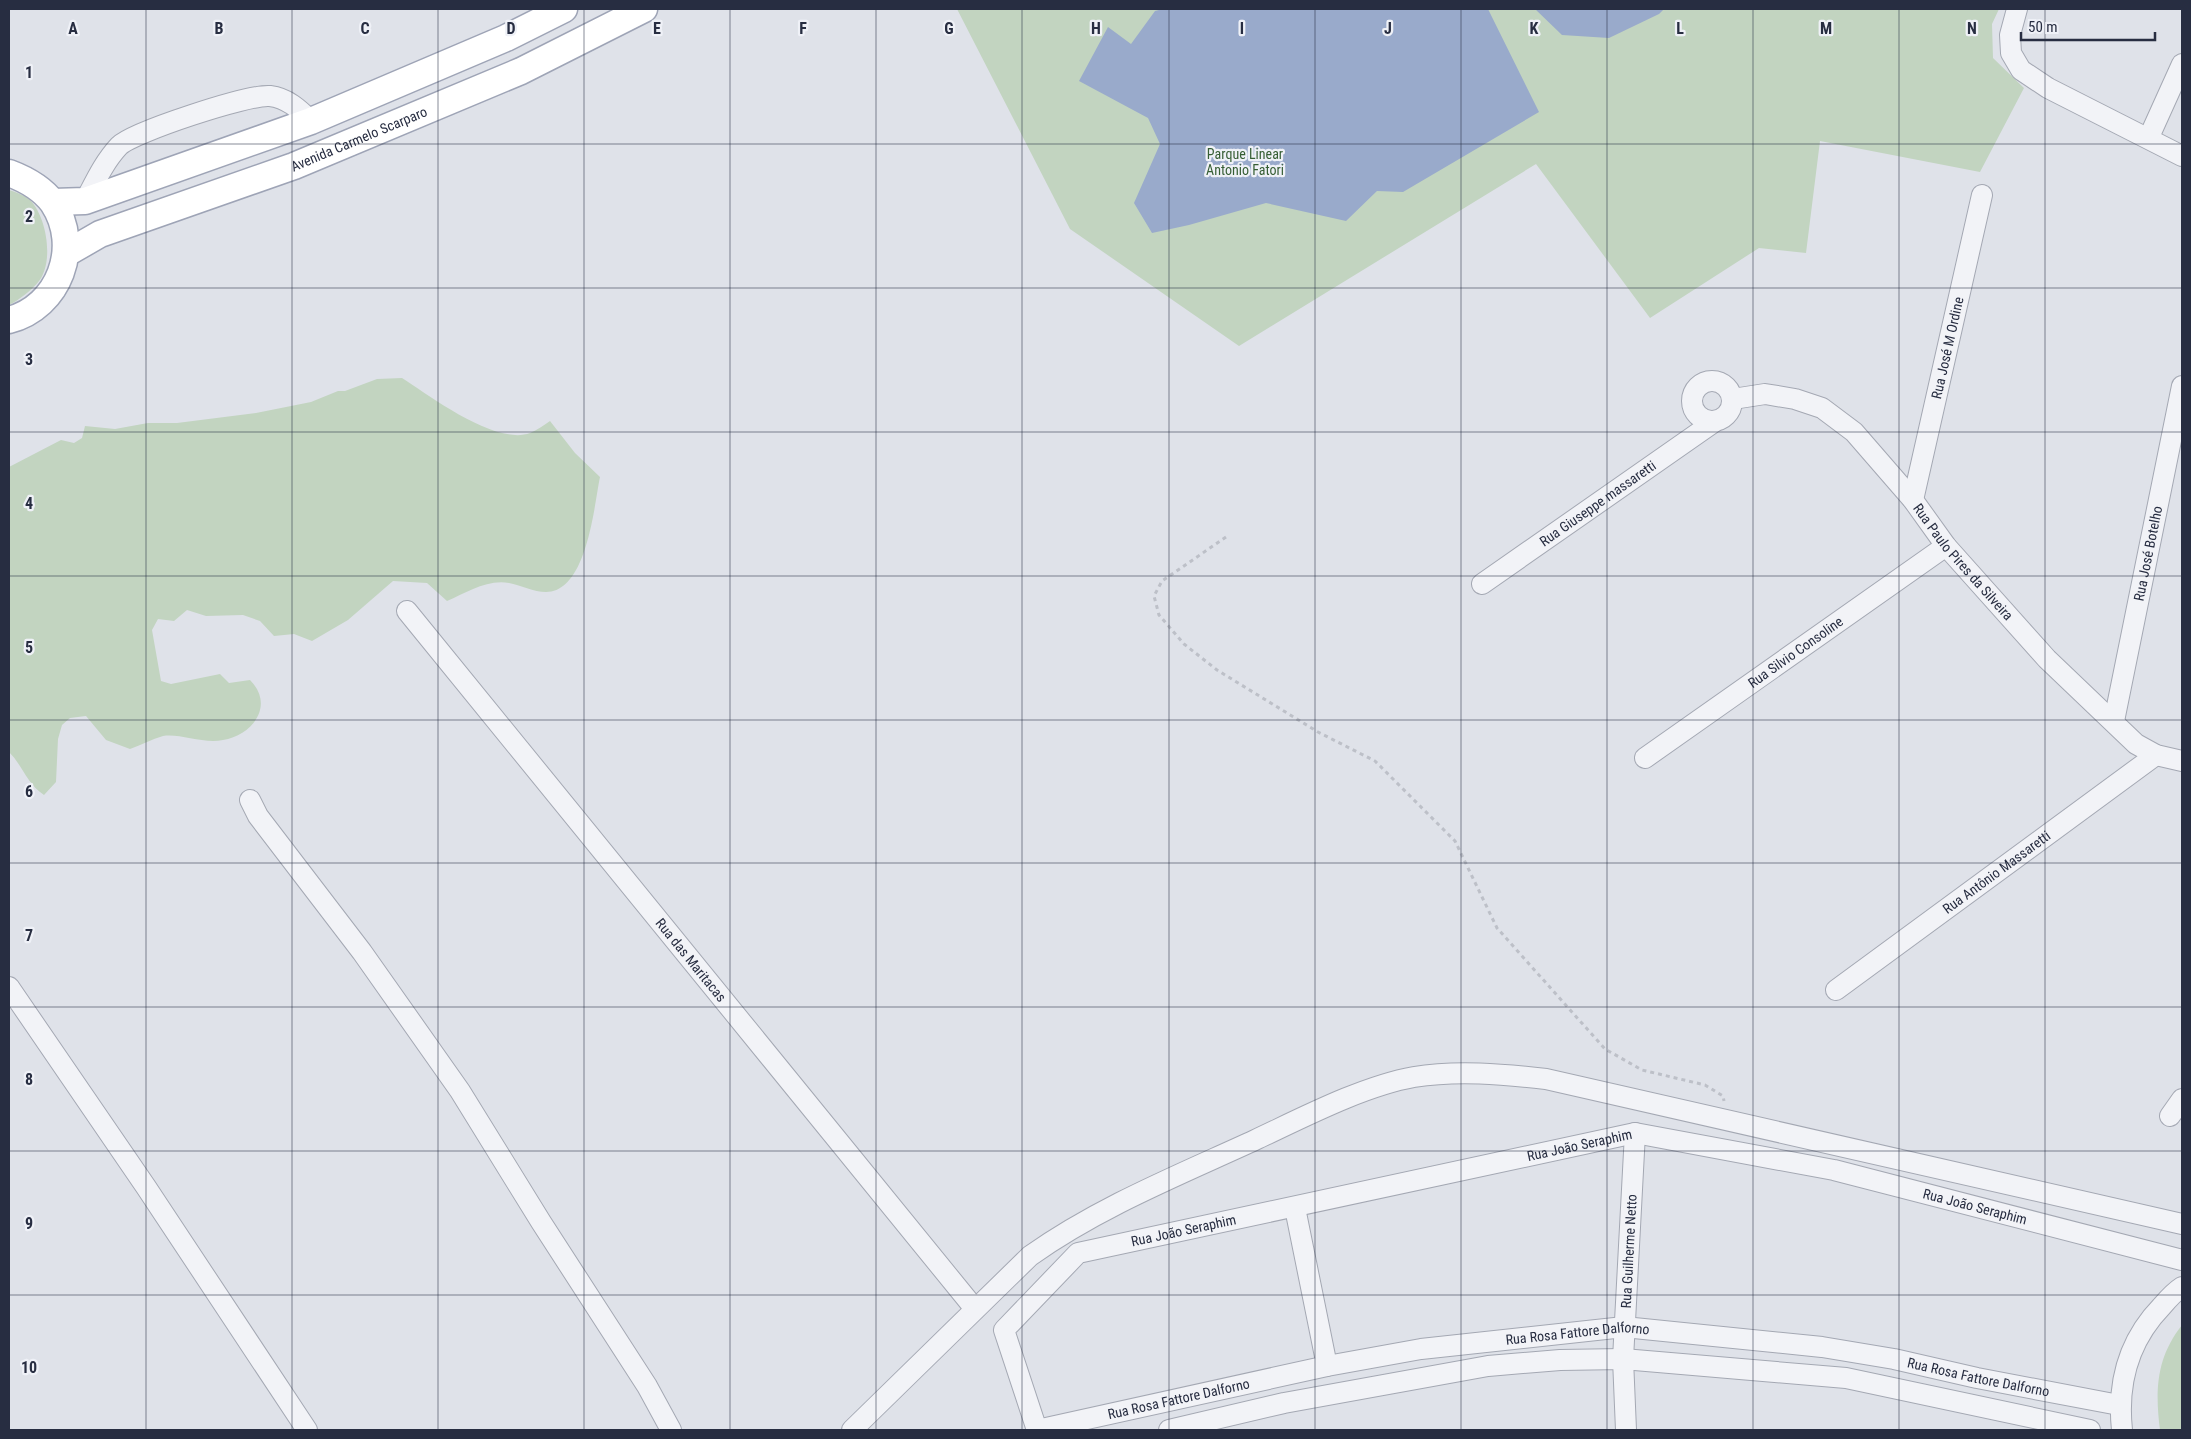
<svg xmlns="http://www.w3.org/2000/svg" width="2191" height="1439" font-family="'Roboto Condensed',sans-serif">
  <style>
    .green { fill: #c2d4c0 }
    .water { fill: #99aacb }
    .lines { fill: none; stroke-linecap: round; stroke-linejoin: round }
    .minor-casing { stroke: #a4a8b3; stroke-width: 22 }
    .major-casing { stroke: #9ea4b6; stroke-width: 29 }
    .path { stroke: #bdc0c8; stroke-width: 3; stroke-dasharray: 4 4; stroke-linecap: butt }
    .minor { stroke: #f2f3f7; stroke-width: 20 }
    .major { stroke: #fff; stroke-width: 26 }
    .grid { fill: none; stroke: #272d41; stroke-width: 1; stroke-opacity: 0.55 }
    .labels { text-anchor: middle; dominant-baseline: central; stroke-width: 4.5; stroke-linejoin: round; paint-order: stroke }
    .street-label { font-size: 14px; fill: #272d41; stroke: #eff1f7 }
    .park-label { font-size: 14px; fill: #365e34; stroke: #eff1f7 }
    .grid-label { font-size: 16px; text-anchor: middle; font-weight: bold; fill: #272d41; stroke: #eff1f7; stroke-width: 4.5; stroke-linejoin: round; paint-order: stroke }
  </style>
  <rect width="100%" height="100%" fill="#dfe2e9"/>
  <path class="green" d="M 957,9 L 1999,9 L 1992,24 L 1993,58 L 2024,88 L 1980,172 L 1820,141 L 1806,253 L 1759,248 L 1650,318 L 1536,164 L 1239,346 L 1070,229 Z
    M 9,190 C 16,192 24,195 30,200 C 47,217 54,262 39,281 C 32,290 19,300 9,305 Z
    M 402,378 C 430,396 496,446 530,433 C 537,430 544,425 550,421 L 575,453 L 600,477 C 594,506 587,592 546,592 C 534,592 520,585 509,583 C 487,579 466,593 447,601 L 427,583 L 393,581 L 348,620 L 312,641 L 294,634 L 274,636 L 260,621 L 243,615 L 206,616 L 187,610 L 174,621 L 158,619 L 152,630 L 161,681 L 171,684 L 220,674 L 229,683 L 250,680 C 275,705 253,735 223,740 C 203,744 179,733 163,736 C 152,739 141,745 130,749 L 106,740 L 86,716 L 70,718 L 62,725 L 58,739 L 56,782 L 44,795 C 27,784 23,766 9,752 L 9,467 L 61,440 L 74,443 L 82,438 L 85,426 L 115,429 L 148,423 L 177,423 L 256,413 L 311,402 L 338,391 L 345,391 L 377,379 Z
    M 2182,1325 L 2182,1430 L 2160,1430 C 2155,1391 2156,1358 2182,1325 Z"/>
  <path class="water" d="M 1163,9 L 1488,9 L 1539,112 L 1403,192 L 1377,191 L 1346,221 L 1266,203 L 1189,225 L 1152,233 L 1134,203 L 1160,144 L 1148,118 L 1079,81 L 1108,27 L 1131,44 L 1155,11 Z
    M 1535,9 L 1664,9 L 1659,14 L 1609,38 L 1562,35 Z"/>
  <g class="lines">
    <defs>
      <g id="minor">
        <path d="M 2017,9 L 2010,35 L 2011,53 L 2021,70 L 2048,88 L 2182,156"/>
        <path d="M 2149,137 L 2182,64"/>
        <path d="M 85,201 C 95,182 104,162 119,146 C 133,132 249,94 270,96 C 287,98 299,109 311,121"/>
        <circle cx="1712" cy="401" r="20"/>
        <path id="s1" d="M 1733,399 L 1765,394 L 1795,399 L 1822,408 L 1854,432 L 1913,500 L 1946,546 L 2047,659 L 2136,744 L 2156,755 L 2182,761"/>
        <path id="s2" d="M 1913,500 L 1982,195"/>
        <path id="s3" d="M 1482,584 L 1714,422"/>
        <path id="s4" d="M 407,611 L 975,1309"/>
        <path id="s5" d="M 2114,721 L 2182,386"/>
        <path id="s6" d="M 1645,758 L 1946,546"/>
        <path d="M 250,800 L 258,816 L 362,952 L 460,1091 L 541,1222 L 647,1386 L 671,1430"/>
        <path d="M 9,987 L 146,1187 L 307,1430"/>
        <path id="s7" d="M 1836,990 L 2156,755"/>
        <path d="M 2170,1116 L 2182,1099"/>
        <path d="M 1295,1208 L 1327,1366"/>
        <path d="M 852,1430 L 1030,1256 C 1099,1207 1179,1175 1255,1140 C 1302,1118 1363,1086 1414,1077 C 1457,1070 1502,1074 1546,1079 L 2182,1224"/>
        <path id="s8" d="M 1037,1430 L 1004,1330 L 1078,1253 L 1635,1133 L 1834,1170 L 2182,1260"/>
        <path id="s9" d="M 1037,1430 L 1327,1366 L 1421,1349 L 1624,1327 L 1822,1347 L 1894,1359 L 1977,1378 L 2119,1405"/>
        <path d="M 1169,1430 L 1284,1403 L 1488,1366 L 1560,1360 L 1623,1359 L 1846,1378 L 2090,1430"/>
        <path id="s10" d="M 1626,1430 L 1623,1359 L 1635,1133"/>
        <path d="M 2122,1430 C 2117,1383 2129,1340 2162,1306 C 2168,1299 2174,1292 2182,1287"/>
      </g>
      <g id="major">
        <path d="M 9,173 C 25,179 42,188 53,203 C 82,247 59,307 9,320"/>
        <path d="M 53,202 L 85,201 L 311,121 L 506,38 L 564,9"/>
        <path id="s11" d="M 67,253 L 100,234 L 294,166 L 521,71 L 644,9"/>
      </g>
    </defs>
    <use href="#minor" class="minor-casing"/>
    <use href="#major" class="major-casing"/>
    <path class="path" d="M 1226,537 L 1162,581 L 1154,596 L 1159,615 L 1184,644 L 1217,670 L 1318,732 L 1375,761 L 1455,841 L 1497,928 L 1605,1049 L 1642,1070 L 1705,1085 L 1723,1096 L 1724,1101"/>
    <use href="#minor" class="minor"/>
    <use href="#major" class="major"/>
  </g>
  <path class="grid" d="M 146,9 L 146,1430M 292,9 L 292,1430M 438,9 L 438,1430M 584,9 L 584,1430M 730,9 L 730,1430M 876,9 L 876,1430M 1022,9 L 1022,1430M 1169,9 L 1169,1430M 1315,9 L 1315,1430M 1461,9 L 1461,1430M 1607,9 L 1607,1430M 1753,9 L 1753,1430M 1899,9 L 1899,1430M 2045,9 L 2045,1430M 9,144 L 2182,144M 9,288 L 2182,288M 9,432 L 2182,432M 9,576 L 2182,576M 9,720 L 2182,720M 9,863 L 2182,863M 9,1007 L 2182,1007M 9,1151 L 2182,1151M 9,1295 L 2182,1295"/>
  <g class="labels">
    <g class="street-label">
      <text stroke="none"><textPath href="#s11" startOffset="314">Avenida Carmelo Scarparo</textPath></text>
      <text stroke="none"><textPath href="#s2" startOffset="156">Rua José M Ordine</textPath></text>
      <text stroke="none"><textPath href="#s3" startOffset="141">Rua Giuseppe massaretti</textPath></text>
      <text stroke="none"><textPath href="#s5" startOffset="171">Rua José Botelho</textPath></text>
      <text stroke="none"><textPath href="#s1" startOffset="301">Rua Paulo Pires da Silveira</textPath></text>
      <text stroke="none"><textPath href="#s6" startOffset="184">Rua Silvio Consoline</textPath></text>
      <text stroke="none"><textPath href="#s7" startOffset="199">Rua Antônio Massaretti</textPath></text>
      <text stroke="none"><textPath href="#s4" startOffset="450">Rua das Maritacas</textPath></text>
      <text stroke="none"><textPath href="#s8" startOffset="725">Rua João Seraphim</textPath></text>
      <text stroke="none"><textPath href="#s8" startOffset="1130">Rua João Seraphim</textPath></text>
      <text stroke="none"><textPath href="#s8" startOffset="320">Rua João Seraphim</textPath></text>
      <text stroke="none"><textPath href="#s10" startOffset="179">Rua Guilherme Netto</textPath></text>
      <text stroke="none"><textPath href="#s9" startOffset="550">Rua Rosa Fattore Dalforno</textPath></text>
      <text stroke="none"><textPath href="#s9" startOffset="955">Rua Rosa Fattore Dalforno</textPath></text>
      <text stroke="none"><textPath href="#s9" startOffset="145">Rua Rosa Fattore Dalforno</textPath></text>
    </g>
    <g class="park-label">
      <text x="1245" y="154">Parque Linear<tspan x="1245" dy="16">Antonio Fatori</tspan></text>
    </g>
  </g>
  <g class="grid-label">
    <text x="73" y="34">A</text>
    <text x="219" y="34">B</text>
    <text x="365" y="34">C</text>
    <text x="511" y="34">D</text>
    <text x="657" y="34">E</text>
    <text x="803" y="34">F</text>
    <text x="949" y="34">G</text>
    <text x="1096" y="34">H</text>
    <text x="1242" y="34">I</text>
    <text x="1388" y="34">J</text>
    <text x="1534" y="34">K</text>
    <text x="1680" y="34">L</text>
    <text x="1826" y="34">M</text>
    <text x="1972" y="34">N</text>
    <text x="29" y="78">1</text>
    <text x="29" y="222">2</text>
    <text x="29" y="365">3</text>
    <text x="29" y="509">4</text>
    <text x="29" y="653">5</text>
    <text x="29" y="797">6</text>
    <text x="29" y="941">7</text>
    <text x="29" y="1085">8</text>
    <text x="29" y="1229">9</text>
    <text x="29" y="1373">10</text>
  </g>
  <rect width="2191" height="1439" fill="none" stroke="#272d41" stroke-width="20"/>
  <path d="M2021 32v8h134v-8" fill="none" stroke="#272d41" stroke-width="2.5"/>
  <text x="2028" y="32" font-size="15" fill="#272d41" stroke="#eff1f7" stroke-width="4" paint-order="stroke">50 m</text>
</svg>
